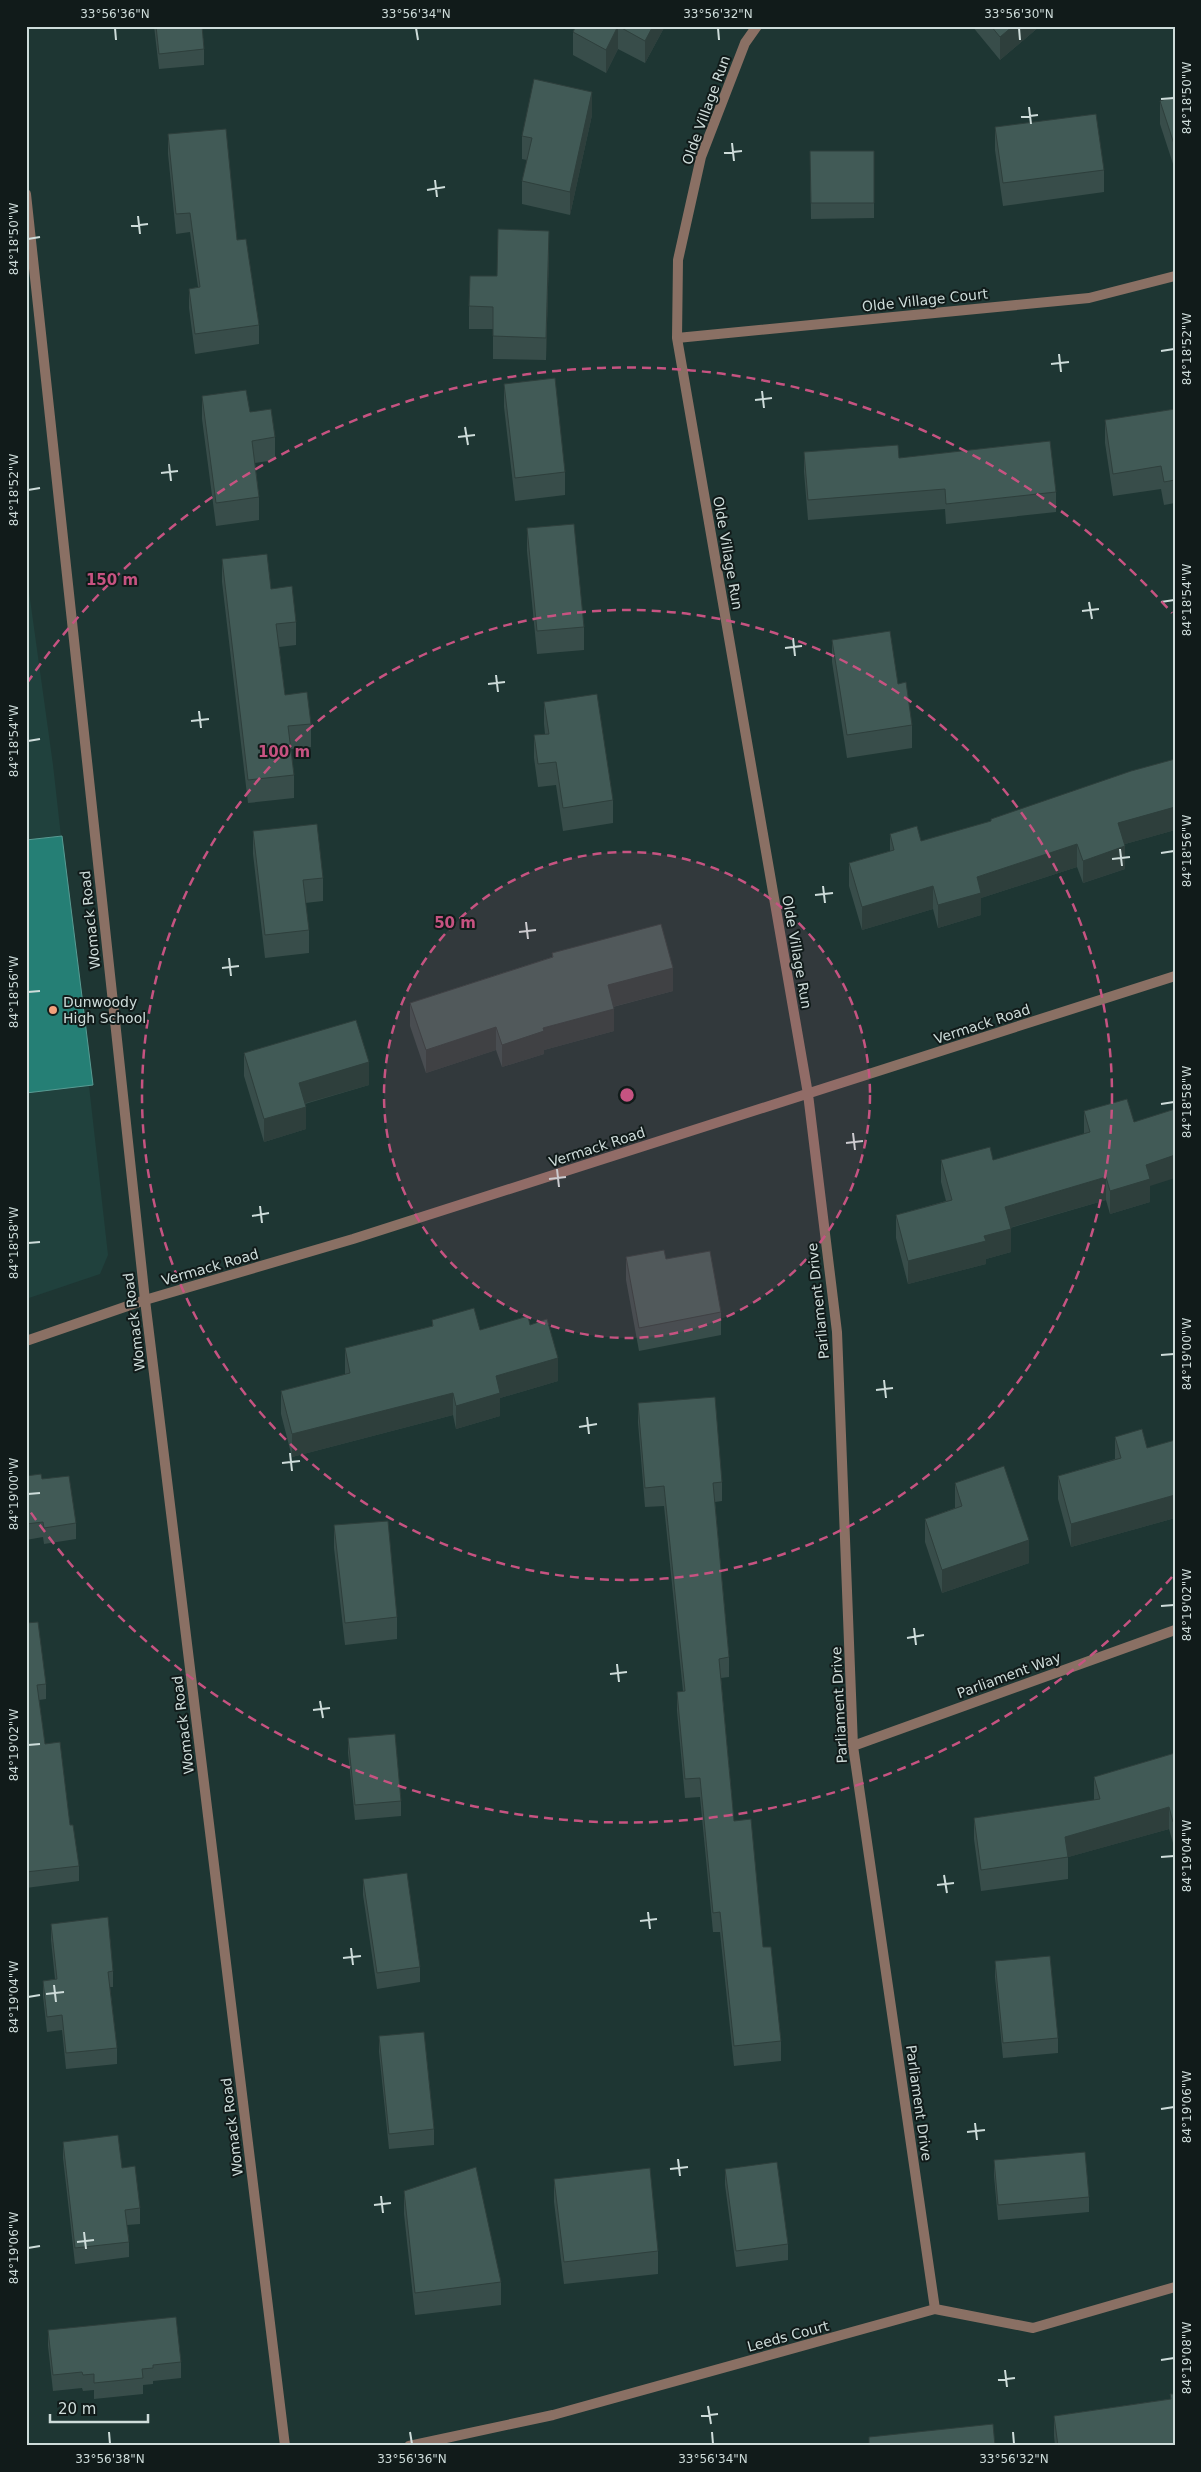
<svg xmlns="http://www.w3.org/2000/svg" width="1201" height="2472" font-family="'DejaVu Sans',sans-serif">
  <style>
    .built { fill: #20413d }
    .water { fill: #257f75; stroke: #589b93 }
    .lines { fill: none; stroke-linecap: round; stroke-linejoin: round }
    .minor { stroke: #8a7064; stroke-width: 10 }
    .tertiary { stroke: #8a7064; stroke-width: 10 }
    .wall { fill: #384d4a }
    .shaded-wall { fill: #2e3f3c }
    .building { fill: #415a56; stroke: #2e3f3c }
    .ticks { fill: none; stroke: #cedcda; stroke-width: 2 }
    .ring { fill: none; stroke: #c65381; stroke-width: 2.5; stroke-dasharray: 9 6 }
    .poi-dot { fill: #f1a17c; stroke: #111b1a; stroke-width: 2 }
    .labels { text-anchor: middle; dominant-baseline: central; stroke-width: 4; stroke-linejoin: round; paint-order: stroke }
    .street-label { font-size: 14px; fill: #cedcda; stroke: #111b1a }
    .poi-label { font-size: 14px; fill: #cedcda; stroke: #111b1a; text-anchor: start }
    .centre { fill: #c65381; stroke: #111b1a; stroke-width: 2.5 }
    .ring-label { font-size: 15px; text-anchor: middle; font-weight: bold; fill: #c65381; stroke: #111b1a; stroke-width: 4; stroke-linejoin: round; paint-order: stroke }
    .neatline { fill: none; stroke: #cedcda; stroke-width: 2 }
    .ticks-label { font-size: 12px; text-anchor: middle; fill: #cedcda }
  </style>
  <rect width="100%" height="100%" fill="#1e3633"/>
  <path class="built" d="M 26,570 L 53,765 L 108,1255 L 100,1274 L 26,1299 Z"/>
  <path class="water" d="M 62,836 L 93,1085 L 26,1093 L 26,840 Z"/>
  <g class="lines">
    <path class="minor" d="M 757,26 L 745,43 L 701,157 L 678,260 L 677,338 L 808,1094 L 837,1332 L 853,1746 L 935,2309
      M 677,338 L 1089,298 L 1175,276
      M 26,1341 L 145,1300 L 353,1239 L 1175,976
      M 853,1746 L 1175,1630
      M 409,2446 L 553,2415 L 935,2309 L 1033,2328 L 1175,2287"/>
    <path class="tertiary" d="M 26,194 L 145,1300 L 285,2446"/>
  </g>
  <path class="wall" d="M 154,26 L 202,26 L 204,49 L 204,65 L 159,69 Z
    M 576,26 L 665,26 L 645,63 L 618,49 L 606,73 L 573,55 L 573,32 Z
    M 972,26 L 1040,26 L 1000,60 Z
    M 1175,96 L 1175,170 L 1160,124 L 1160,101 Z
    M 592,115 L 570,215 L 522,204 L 522,181 L 527,160 L 522,159 L 522,136 Z
    M 995,127 L 1104,170 L 1104,192 L 1003,206 L 995,150 Z
    M 168,134 L 237,240 L 259,325 L 259,344 L 195,354 L 189,308 L 189,289 L 198,287 L 190,232 L 176,234 L 168,154 Z
    M 810,151 L 874,151 L 874,218 L 811,219 Z
    M 549,253 L 546,360 L 493,359 L 493,329 L 469,329 L 469,306 L 497,276 Z
    M 504,384 L 565,472 L 565,495 L 515,501 L 504,407 Z
    M 202,396 L 250,412 L 275,437 L 275,460 L 255,463 L 259,497 L 259,520 L 216,526 L 202,419 Z
    M 1175,409 L 1175,503 L 1164,505 L 1161,489 L 1113,496 L 1105,443 L 1105,420 Z
    M 804,452 L 899,458 L 1056,492 L 1056,512 L 946,524 L 945,509 L 808,520 L 804,472 Z
    M 527,528 L 584,627 L 584,650 L 537,654 L 527,551 Z
    M 222,559 L 271,589 L 296,622 L 296,645 L 279,647 L 285,695 L 311,724 L 311,747 L 291,749 L 294,775 L 294,798 L 248,803 L 222,582 Z
    M 832,640 L 898,684 L 912,725 L 912,748 L 847,758 L 832,662 Z
    M 544,702 L 613,800 L 613,823 L 563,831 L 556,785 L 538,787 L 534,758 L 534,735 L 545,734 L 544,724 Z
    M 991,819 L 1175,830 L 1125,844 L 1125,869 L 1083,883 L 1077,867 L 981,898 L 981,915 L 938,928 L 933,909 L 862,930 L 849,886 L 849,863 L 890,851 L 890,834 L 921,841 L 991,821 Z
    M 253,831 L 323,878 L 323,901 L 305,903 L 309,930 L 309,953 L 265,958 L 253,854 Z
    M 552,953 L 673,991 L 613,1007 L 614,1031 L 544,1050 L 544,1054 L 502,1067 L 496,1050 L 426,1073 L 410,1026 L 410,1003 L 552,957 Z
    M 244,1053 L 369,1085 L 305,1104 L 306,1129 L 264,1142 L 244,1076 Z
    M 1084,1111 L 1150,1186 L 1150,1202 L 1110,1214 L 1106,1200 L 1010,1228 L 1011,1252 L 986,1259 L 986,1264 L 908,1284 L 896,1238 L 896,1215 L 946,1201 L 941,1182 L 941,1160 L 993,1160 L 1084,1134 Z
    M 626,1257 L 666,1259 L 721,1312 L 721,1335 L 639,1351 L 626,1280 Z
    M 432,1320 L 480,1330 L 530,1325 L 558,1381 L 500,1398 L 500,1416 L 456,1429 L 453,1415 L 292,1457 L 281,1414 L 281,1391 L 345,1375 L 345,1348 L 432,1326 Z
    M 638,1403 L 722,1482 L 722,1501 L 715,1502 L 729,1657 L 729,1677 L 721,1678 L 734,1821 L 763,1947 L 781,2041 L 781,2061 L 734,2066 L 720,1932 L 713,1932 L 700,1797 L 685,1798 L 677,1711 L 677,1692 L 683,1691 L 664,1506 L 645,1507 L 638,1423 Z
    M 1115,1437 L 1147,1448 L 1175,1440 L 1175,1518 L 1071,1547 L 1058,1499 L 1058,1476 L 1115,1459 Z
    M 26,1476 L 42,1479 L 76,1523 L 76,1539 L 44,1544 L 43,1537 L 26,1540 Z
    M 955,1483 L 1029,1563 L 942,1593 L 925,1542 L 925,1519 L 955,1508 Z
    M 334,1525 L 397,1617 L 397,1639 L 345,1645 L 334,1548 Z
    M 26,1623 L 46,1684 L 46,1699 L 39,1700 L 45,1744 L 70,1825 L 79,1866 L 79,1881 L 26,1888 Z
    M 348,1738 L 401,1801 L 401,1816 L 355,1820 L 348,1753 Z
    M 1175,1753 L 1175,1843 L 1173,1843 L 1169,1829 L 1068,1857 L 1068,1879 L 981,1891 L 974,1839 L 974,1818 L 1094,1800 L 1094,1777 Z
    M 363,1879 L 420,1967 L 420,1982 L 377,1989 L 363,1895 Z
    M 51,1924 L 113,1971 L 113,1987 L 110,1987 L 117,2048 L 117,2064 L 66,2069 L 62,2030 L 47,2032 L 43,1996 L 43,1981 L 55,1979 L 51,1940 Z
    M 995,1961 L 1058,2038 L 1058,2053 L 1003,2058 L 995,1977 Z
    M 379,2036 L 434,2129 L 434,2145 L 389,2149 L 379,2052 Z
    M 63,2142 L 122,2168 L 140,2208 L 140,2224 L 127,2225 L 129,2242 L 129,2257 L 75,2264 L 63,2158 Z
    M 994,2160 L 1089,2197 L 1089,2212 L 998,2220 L 994,2176 Z
    M 725,2169 L 788,2244 L 788,2260 L 736,2267 L 725,2185 Z
    M 554,2179 L 658,2251 L 658,2274 L 564,2284 L 554,2202 Z
    M 404,2191 L 501,2282 L 501,2305 L 415,2315 L 404,2214 Z
    M 48,2330 L 181,2362 L 181,2378 L 153,2381 L 153,2384 L 143,2385 L 143,2394 L 94,2399 L 94,2390 L 83,2391 L 82,2388 L 53,2391 L 48,2346 Z
    M 1170,2394 L 1175,2446 L 1055,2446 L 1054,2436 L 1054,2416 L 1170,2399 Z"/>
  <path class="shaded-wall" d="M 618,26 L 618,49 L 606,73 L 606,50 Z
    M 653,26 L 665,26 L 645,63 L 645,41 Z
    M 1013,26 L 1040,26 L 1000,60 L 1000,37 Z
    M 592,92 L 592,115 L 570,215 L 570,192 Z
    M 549,231 L 549,253 L 546,360 L 546,338 Z
    M 1175,807 L 1175,830 L 1118,846 L 1118,823 Z
    M 1077,844 L 1077,867 L 981,898 L 981,915 L 938,928 L 938,905 L 977,877 Z
    M 1125,846 L 1125,869 L 1083,883 L 1083,861 Z
    M 933,886 L 933,909 L 862,930 L 862,907 Z
    M 673,968 L 673,991 L 608,1008 L 608,985 Z
    M 614,1009 L 614,1031 L 544,1050 L 544,1054 L 502,1067 L 502,1045 L 543,1028 Z
    M 496,1027 L 496,1050 L 426,1073 L 426,1050 Z
    M 369,1062 L 369,1085 L 299,1105 L 299,1083 Z
    M 306,1107 L 306,1129 L 264,1142 L 264,1119 Z
    M 1175,1155 L 1175,1178 L 1150,1186 L 1150,1202 L 1110,1214 L 1110,1191 L 1146,1165 Z
    M 1106,1177 L 1106,1200 L 1005,1229 L 1005,1207 Z
    M 1011,1229 L 1011,1252 L 986,1259 L 986,1264 L 908,1284 L 908,1261 L 984,1236 Z
    M 558,1358 L 558,1381 L 500,1398 L 500,1416 L 456,1429 L 456,1406 L 496,1376 Z
    M 453,1393 L 453,1415 L 292,1457 L 292,1434 Z
    M 1175,1495 L 1175,1518 L 1071,1547 L 1071,1524 Z
    M 1029,1540 L 1029,1563 L 942,1593 L 942,1570 Z
    M 1169,1807 L 1169,1829 L 1065,1858 L 1065,1837 Z
    M 1175,1821 L 1175,1843 L 1173,1843 L 1173,1822 Z"/>
  <path class="building" d="M 156,26 L 202,26 L 204,49 L 159,54 Z
    M 576,26 L 653,26 L 645,41 L 618,26 L 606,50 L 573,32 Z
    M 991,26 L 1013,26 L 1000,37 Z
    M 534,79 L 592,92 L 570,192 L 522,181 L 532,138 L 522,136 Z
    M 1175,96 L 1175,147 L 1160,101 Z
    M 1096,114 L 1104,170 L 1003,183 L 995,127 Z
    M 226,129 L 237,240 L 246,239 L 259,325 L 195,334 L 189,289 L 200,287 L 190,213 L 176,214 L 168,134 Z
    M 810,151 L 874,151 L 874,203 L 811,203 Z
    M 498,229 L 549,231 L 546,338 L 493,336 L 493,307 L 469,306 L 470,276 L 497,276 Z
    M 555,378 L 565,472 L 515,478 L 504,384 Z
    M 246,390 L 250,412 L 271,409 L 275,437 L 252,441 L 259,497 L 216,503 L 202,396 Z
    M 1175,409 L 1175,480 L 1164,482 L 1161,466 L 1113,474 L 1105,420 Z
    M 1050,441 L 1056,492 L 946,504 L 945,489 L 808,500 L 804,452 L 898,445 L 899,458 Z
    M 574,524 L 584,627 L 537,631 L 527,528 Z
    M 267,554 L 271,589 L 292,586 L 296,622 L 276,624 L 285,695 L 307,692 L 311,724 L 288,726 L 294,775 L 248,780 L 222,559 Z
    M 890,631 L 898,684 L 906,682 L 912,725 L 847,735 L 832,640 Z
    M 597,694 L 613,800 L 563,808 L 556,762 L 538,764 L 534,735 L 549,734 L 544,702 Z
    M 1175,759 L 1175,807 L 1118,823 L 1125,846 L 1083,861 L 1077,844 L 977,877 L 981,893 L 938,905 L 933,886 L 862,907 L 849,863 L 894,850 L 890,834 L 917,826 L 921,841 L 991,821 L 991,819 L 1131,771 Z
    M 317,824 L 323,878 L 303,880 L 309,930 L 265,935 L 253,831 Z
    M 661,924 L 673,968 L 608,985 L 614,1009 L 543,1028 L 544,1031 L 502,1045 L 496,1027 L 426,1050 L 410,1003 L 553,957 L 552,953 Z
    M 356,1020 L 369,1062 L 299,1083 L 306,1107 L 264,1119 L 244,1053 Z
    M 1127,1099 L 1134,1122 L 1175,1109 L 1175,1155 L 1146,1165 L 1150,1179 L 1110,1191 L 1106,1177 L 1005,1207 L 1011,1229 L 984,1236 L 986,1241 L 908,1261 L 896,1215 L 952,1200 L 941,1160 L 990,1147 L 993,1160 L 1090,1132 L 1084,1111 Z
    M 664,1250 L 666,1259 L 710,1251 L 721,1312 L 639,1328 L 626,1257 Z
    M 474,1308 L 480,1330 L 528,1316 L 530,1325 L 547,1319 L 558,1358 L 496,1376 L 500,1393 L 456,1406 L 453,1393 L 292,1434 L 281,1391 L 350,1373 L 345,1348 L 433,1326 L 432,1320 Z
    M 715,1397 L 722,1482 L 713,1483 L 729,1657 L 719,1659 L 734,1821 L 751,1819 L 763,1947 L 771,1947 L 781,2041 L 734,2046 L 720,1912 L 713,1913 L 700,1778 L 685,1779 L 677,1692 L 685,1691 L 664,1486 L 645,1488 L 638,1403 Z
    M 1142,1429 L 1147,1448 L 1175,1440 L 1175,1495 L 1071,1524 L 1058,1476 L 1121,1458 L 1115,1437 Z
    M 1004,1466 L 1029,1540 L 942,1570 L 925,1519 L 962,1506 L 955,1483 Z
    M 41,1474 L 42,1479 L 69,1476 L 76,1523 L 44,1528 L 43,1522 L 26,1524 L 26,1476 Z
    M 388,1521 L 397,1617 L 345,1623 L 334,1525 Z
    M 38,1622 L 46,1684 L 37,1685 L 45,1744 L 60,1742 L 70,1825 L 73,1825 L 79,1866 L 26,1872 L 26,1623 Z
    M 395,1734 L 401,1801 L 355,1805 L 348,1738 Z
    M 1175,1753 L 1175,1821 L 1173,1822 L 1169,1807 L 1065,1837 L 1068,1857 L 981,1870 L 974,1818 L 1100,1799 L 1094,1777 Z
    M 407,1873 L 420,1967 L 377,1973 L 363,1879 Z
    M 108,1917 L 113,1971 L 108,1972 L 117,2048 L 66,2053 L 62,2015 L 47,2017 L 43,1981 L 57,1979 L 51,1924 Z
    M 1050,1956 L 1058,2038 L 1003,2043 L 995,1961 Z
    M 424,2032 L 434,2129 L 389,2134 L 379,2036 Z
    M 118,2135 L 122,2168 L 135,2166 L 140,2208 L 125,2210 L 129,2242 L 75,2248 L 63,2142 Z
    M 1085,2152 L 1089,2197 L 998,2205 L 994,2160 Z
    M 777,2162 L 788,2244 L 736,2251 L 725,2169 Z
    M 476,2167 L 501,2282 L 415,2293 L 404,2191 Z
    M 650,2168 L 658,2251 L 564,2262 L 554,2179 Z
    M 176,2317 L 181,2362 L 153,2365 L 153,2368 L 142,2369 L 143,2378 L 94,2383 L 94,2374 L 83,2375 L 82,2372 L 53,2375 L 48,2330 Z
    M 1170,2394 L 1175,2394 L 1175,2446 L 1058,2446 L 1054,2416 L 1171,2399 Z
    M 993,2424 L 995,2446 L 864,2446 L 869,2444 L 869,2437 Z"/>
  <path class="ticks" d="M 115,28 L 116,40M 416,28 L 418,40M 718,28 L 719,40M 1019,28 L 1020,40M 1161,99 L 1174,98M 1029,107 L 1031,124M 1021,117 L 1038,115M 732,143 L 734,161M 724,153 L 742,151M 435,180 L 437,197M 427,190 L 445,187M 138,216 L 140,234M 131,226 L 148,224M 28,239 L 40,237M 1161,351 L 1174,349M 1059,354 L 1061,372M 1051,364 L 1069,362M 762,391 L 764,408M 755,400 L 772,398M 465,427 L 468,445M 458,437 L 475,435M 169,464 L 171,481M 161,473 L 178,471M 28,490 L 40,488M 1089,602 L 1092,619M 1161,602 L 1174,600M 1082,611 L 1099,609M 793,638 L 795,656M 785,648 L 802,646M 496,675 L 498,692M 488,684 L 505,682M 199,711 L 201,728M 191,721 L 209,719M 28,741 L 40,739M 1120,849 L 1122,866M 1161,853 L 1174,851M 1112,859 L 1130,857M 823,886 L 825,903M 815,895 L 833,893M 526,922 L 528,939M 519,932 L 536,930M 229,958 L 231,976M 222,968 L 239,966M 28,992 L 40,991M 1161,1104 L 1174,1102M 853,1133 L 855,1150M 846,1143 L 863,1141M 557,1169 L 559,1187M 549,1179 L 566,1177M 260,1206 L 262,1223M 252,1216 L 269,1213M 28,1243 L 40,1242M 1161,1355 L 1174,1354M 884,1380 L 886,1398M 876,1390 L 893,1388M 587,1417 L 589,1434M 579,1427 L 597,1424M 290,1453 L 292,1471M 282,1463 L 300,1461M 28,1494 L 40,1493M 1161,1606 L 1174,1605M 914,1628 L 916,1645M 907,1638 L 924,1635M 617,1664 L 619,1682M 610,1674 L 627,1672M 320,1701 L 323,1718M 313,1710 L 330,1708M 28,1745 L 40,1744M 1161,1857 L 1174,1856M 944,1875 L 947,1893M 937,1885 L 954,1883M 648,1912 L 650,1929M 640,1921 L 657,1919M 351,1948 L 353,1965M 343,1958 L 361,1956M 54,1985 L 56,2002M 46,1994 L 64,1992M 28,1997 L 40,1995M 1161,2109 L 1174,2107M 975,2123 L 977,2140M 967,2132 L 985,2130M 678,2159 L 680,2176M 670,2169 L 688,2167M 381,2196 L 383,2213M 374,2205 L 391,2203M 84,2232 L 86,2249M 77,2242 L 94,2240M 28,2248 L 40,2246M 1161,2360 L 1174,2358M 1005,2370 L 1007,2387M 998,2380 L 1015,2378M 708,2406 L 711,2424M 701,2416 L 718,2414M 109,2432 L 110,2444M 410,2432 L 412,2444M 712,2432 L 713,2444M 1013,2432 L 1014,2444"/>
  <circle cx="627" cy="1095" r="243" fill="#c65381" fill-opacity=".12"/>
  <g class="ring">
    <circle cx="627" cy="1095" r="243"/>
    <circle cx="627" cy="1095" r="485"/>
    <path d="M1172 1577A728 728 0 0 1 27 1507M27 683A728 728 0 0 1 1172 613"/>
  </g>
  <circle class="poi-dot" cx="53" cy="1010" r="5"/>
  <g class="labels">
    <g class="street-label">
      <text transform="translate(706 110) rotate(-70)">Olde Village Run</text>
      <text transform="translate(925 300) rotate(-6)">Olde Village Court</text>
      <text transform="translate(728 553) rotate(80)">Olde Village Run</text>
      <text transform="translate(90 920) rotate(-96)">Womack Road</text>
      <text transform="translate(797 952) rotate(80)">Olde Village Run</text>
      <text transform="translate(982 1024) rotate(-18)">Vermack Road</text>
      <text transform="translate(597 1147) rotate(-18)">Vermack Road</text>
      <text transform="translate(210 1267) rotate(-16)">Vermack Road</text>
      <text transform="translate(818 1301) rotate(-96)">Parliament Drive</text>
      <text transform="translate(134 1322) rotate(-97)">Womack Road</text>
      <text transform="translate(1009 1675) rotate(-20)">Parliament Way</text>
      <text transform="translate(839 1705) rotate(-93)">Parliament Drive</text>
      <text transform="translate(183 1725) rotate(-97)">Womack Road</text>
      <text transform="translate(919 2103) rotate(82)">Parliament Drive</text>
      <text transform="translate(232 2127) rotate(-97)">Womack Road</text>
      <text transform="translate(788 2336) rotate(-15)">Leeds Court</text>
    </g>
    <g class="poi-label">
      <text x="63" y="1002">Dunwoody<tspan x="63" dy="16">High School</tspan></text>
    </g>
  </g>
  <circle cx="627" cy="1095" r="8" class="centre"/>
  <g class="ring-label">
    <text x="112" y="585">150 m</text>
    <text x="284" y="757">100 m</text>
    <text x="455" y="928">50 m</text>
  </g>
  <rect width="1201" height="2472" fill="none" stroke="#111b1a" stroke-width="55"/>
  <path d="M50 2414v8h98v-8" fill="none" stroke="#cedcda" stroke-width="2.5"/>
  <text x="58" y="2414" font-size="15" fill="#cedcda" stroke="#111b1a" stroke-width="4" paint-order="stroke">20 m</text>
  <rect x="28" y="28" width="1146" height="2416" class="neatline"/>
  <g class="ticks-label">
    <text x="115" y="18">33°56'36"N</text>
    <text x="416" y="18">33°56'34"N</text>
    <text x="718" y="18">33°56'32"N</text>
    <text x="1019" y="18">33°56'30"N</text>
    <text transform="translate(1187 98) rotate(-90)" y="4">84°18'50"W</text>
    <text transform="translate(14 239) rotate(-90)" y="4">84°18'50"W</text>
    <text transform="translate(1187 349) rotate(-90)" y="4">84°18'52"W</text>
    <text transform="translate(14 490) rotate(-90)" y="4">84°18'52"W</text>
    <text transform="translate(1187 600) rotate(-90)" y="4">84°18'54"W</text>
    <text transform="translate(14 741) rotate(-90)" y="4">84°18'54"W</text>
    <text transform="translate(1187 851) rotate(-90)" y="4">84°18'56"W</text>
    <text transform="translate(14 992) rotate(-90)" y="4">84°18'56"W</text>
    <text transform="translate(1187 1102) rotate(-90)" y="4">84°18'58"W</text>
    <text transform="translate(14 1243) rotate(-90)" y="4">84°18'58"W</text>
    <text transform="translate(1187 1354) rotate(-90)" y="4">84°19'00"W</text>
    <text transform="translate(14 1494) rotate(-90)" y="4">84°19'00"W</text>
    <text transform="translate(1187 1605) rotate(-90)" y="4">84°19'02"W</text>
    <text transform="translate(14 1745) rotate(-90)" y="4">84°19'02"W</text>
    <text transform="translate(1187 1856) rotate(-90)" y="4">84°19'04"W</text>
    <text transform="translate(14 1997) rotate(-90)" y="4">84°19'04"W</text>
    <text transform="translate(1187 2107) rotate(-90)" y="4">84°19'06"W</text>
    <text transform="translate(14 2248) rotate(-90)" y="4">84°19'06"W</text>
    <text transform="translate(1187 2358) rotate(-90)" y="4">84°19'08"W</text>
    <text x="110" y="2463">33°56'38"N</text>
    <text x="412" y="2463">33°56'36"N</text>
    <text x="713" y="2463">33°56'34"N</text>
    <text x="1014" y="2463">33°56'32"N</text>
  </g>
</svg>
